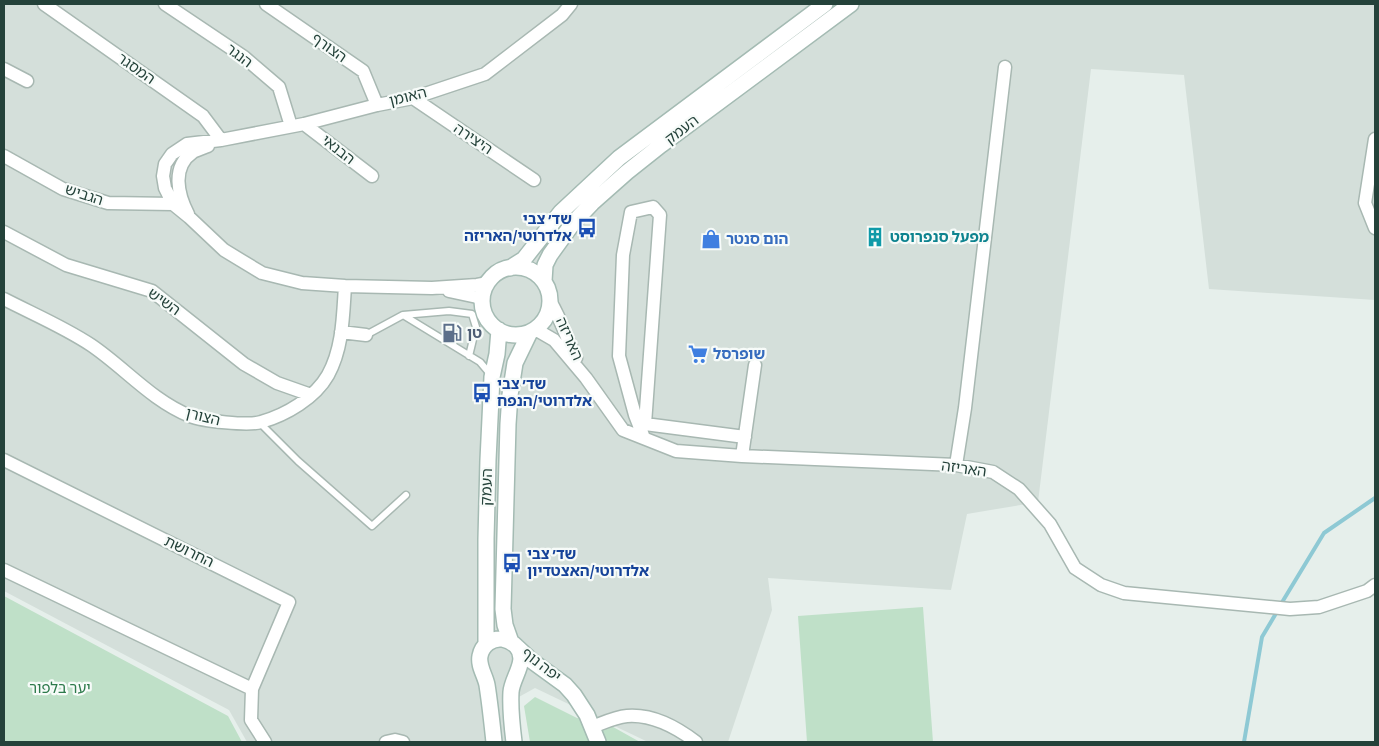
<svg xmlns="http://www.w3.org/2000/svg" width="1379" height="746" font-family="'Source Sans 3','Noto Sans Hebrew',sans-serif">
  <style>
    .built { fill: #d4dfda }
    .green { fill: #bfe0c8 }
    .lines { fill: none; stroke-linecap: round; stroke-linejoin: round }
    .stream { stroke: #8ec9d4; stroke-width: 4 }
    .lane-casing { stroke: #a8b8b2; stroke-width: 9 }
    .street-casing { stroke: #a8b8b2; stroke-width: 15 }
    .secondary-casing { stroke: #a4bbb3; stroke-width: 18 }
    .lane { stroke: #fff; stroke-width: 6 }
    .street { stroke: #fff; stroke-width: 12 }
    .secondary { stroke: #fff; stroke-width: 15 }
    .labels { text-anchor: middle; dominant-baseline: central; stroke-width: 4.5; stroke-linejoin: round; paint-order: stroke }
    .street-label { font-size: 15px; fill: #24423a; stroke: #f7fbf9 }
    .transit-label { font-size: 15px; font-weight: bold; fill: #164399; stroke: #f7fbf9; text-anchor: start }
    .culture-label { font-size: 15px; font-weight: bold; fill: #0d838f; stroke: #f7fbf9; text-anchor: start }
    .shop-label { font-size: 15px; font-weight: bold; fill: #366cbe; stroke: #f7fbf9; text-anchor: start }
    .service-label { font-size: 15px; font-weight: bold; fill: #4e5e75; stroke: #f7fbf9; text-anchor: start }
    .park-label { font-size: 15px; fill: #2d7a4b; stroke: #f7fbf9 }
  </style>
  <rect width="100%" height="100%" fill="#e6efeb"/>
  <path class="built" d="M 4,4 L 1375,4 L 1375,300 L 1209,289 L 1184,75 L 1091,69 L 1038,502 L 967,514 L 951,590 L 768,578 L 772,610 L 728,742 L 648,742 L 535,688 L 517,698 L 518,742 L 247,742 L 229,710 L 4,591 Z"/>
  <path class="green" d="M 4,596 L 228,716 L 242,742 L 4,742 Z
    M 923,607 L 933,742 L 807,742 L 798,616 Z
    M 535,697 L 577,718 L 606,723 L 640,742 L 530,742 L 524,706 Z"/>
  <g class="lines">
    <path class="stream" d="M 1281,604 L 1324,533 L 1375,498
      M 1244,742 L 1262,637 L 1278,610"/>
    <defs>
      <path id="lane" d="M 403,315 L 449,311 L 472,314 L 476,327 L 469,356
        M 366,335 L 403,315 L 480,362 L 491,375
        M 260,423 L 298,461 L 372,526 L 406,495"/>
      <path id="street" d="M 44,4 L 203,116 L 221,140
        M 165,4 L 244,57 L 279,87 L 291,126
        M 266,4 L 363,71 L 377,105
        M 4,69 L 27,81
        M 413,98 L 534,180
        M 304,124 L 372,176
        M 1375,139 L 1365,203 L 1375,228
        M 4,156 L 63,189 L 108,203 L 173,204
        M 188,214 C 178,195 171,167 193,152 C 197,150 203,148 208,146
        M 4,232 L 66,265 L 152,291 L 244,364 L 277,383 L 311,395
        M 488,283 L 477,285 L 432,288 L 345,286 L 302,283 L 262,273 L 224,250 L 189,217 L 173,204 L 165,188 L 163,176 L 165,164 L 172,154 L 187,144 L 221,140 L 304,124 L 377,105 L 413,98 L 485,74 L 562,15 L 571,4
        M 449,291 L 477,297 L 482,300
        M 4,299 C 33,314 64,327 91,345 C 125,368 151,400 190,416 C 202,421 249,426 261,422 C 286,415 315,398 328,375 C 343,348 343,315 345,286
        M 550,301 C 561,319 567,339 576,358
        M 535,329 L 554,340 L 586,378 L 623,430 L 676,451 L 742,456 L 956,465 L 993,472 L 1019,489 L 1050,524 L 1075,568 L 1101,585 L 1124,593 L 1290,609 L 1319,607 L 1367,591 L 1375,585
        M 341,332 L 366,335
        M 644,438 L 635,415 L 619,356 L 623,255 L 631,212 L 653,207 L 660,215 L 645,424 L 745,437
        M 742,456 L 755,365
        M 4,460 L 289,602 L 252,689 L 251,720 L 265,742
        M 956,465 L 965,408 L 1005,67
        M 4,570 L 252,689
        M 592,727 C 603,723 615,717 627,716 C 653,714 676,727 696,742
        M 386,742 L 395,740 L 403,742"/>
      <path id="secondary" d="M482 301a34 34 0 1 1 68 0a34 34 0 1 1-68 0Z
        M 510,268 L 524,259 L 561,212 L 619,158 L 825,4
        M 544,281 L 545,265 L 550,255 L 573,223 L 592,203 L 627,172 L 661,145 L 851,4
        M 511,642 L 505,625 L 503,609 L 508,424 L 510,395 L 515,363 L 530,332
        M 486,645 L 486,539 L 488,460 L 492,377 L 497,354 L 499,330
        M 517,647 L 532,661 L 565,685 L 574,695 L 587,715 L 598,742
        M 494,742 C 492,723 490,704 487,685 C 485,675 478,666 480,656 C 482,645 492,638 502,639 C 507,640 512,642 516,646 C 529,660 512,677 511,692 C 510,709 512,726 514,742"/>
    </defs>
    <use href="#lane" class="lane-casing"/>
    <use href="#street" class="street-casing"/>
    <use href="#secondary" class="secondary-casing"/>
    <use href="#lane" class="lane"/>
    <use href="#street" class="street"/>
    <use href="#secondary" class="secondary"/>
  </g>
  <defs>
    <symbol id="bus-bare" viewBox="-9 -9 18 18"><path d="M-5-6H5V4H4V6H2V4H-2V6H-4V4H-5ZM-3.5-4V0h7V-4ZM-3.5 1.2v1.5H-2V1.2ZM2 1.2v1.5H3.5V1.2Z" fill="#1a4fb4" stroke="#f7fbf9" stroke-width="2.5" paint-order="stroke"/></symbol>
    <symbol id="building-bare" viewBox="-9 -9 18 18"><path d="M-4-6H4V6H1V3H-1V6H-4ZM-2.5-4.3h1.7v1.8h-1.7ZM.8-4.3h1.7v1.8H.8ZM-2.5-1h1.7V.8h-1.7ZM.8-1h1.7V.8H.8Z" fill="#0f9aa8" stroke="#f7fbf9" stroke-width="2.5" paint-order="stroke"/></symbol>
    <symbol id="shop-bare" viewBox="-9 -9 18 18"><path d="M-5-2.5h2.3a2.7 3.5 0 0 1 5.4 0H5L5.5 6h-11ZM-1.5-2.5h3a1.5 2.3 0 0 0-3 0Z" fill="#3f7fe0" stroke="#f7fbf9" stroke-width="2.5" paint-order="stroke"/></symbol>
    <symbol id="fuel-bare" viewBox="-9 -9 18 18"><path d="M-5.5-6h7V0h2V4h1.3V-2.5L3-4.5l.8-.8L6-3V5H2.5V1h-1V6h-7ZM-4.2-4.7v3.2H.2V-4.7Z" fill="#5c6f8a" stroke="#f7fbf9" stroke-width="2.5" paint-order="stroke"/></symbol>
    <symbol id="supermarket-bare" viewBox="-9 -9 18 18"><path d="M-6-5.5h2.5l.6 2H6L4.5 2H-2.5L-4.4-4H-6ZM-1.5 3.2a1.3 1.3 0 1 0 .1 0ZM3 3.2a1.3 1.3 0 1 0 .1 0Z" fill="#3f7fe0" stroke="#f7fbf9" stroke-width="2.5" paint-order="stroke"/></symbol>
  </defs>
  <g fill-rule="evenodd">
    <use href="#bus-bare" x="573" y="214" width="28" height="28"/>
    <use href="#building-bare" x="861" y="223" width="28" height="28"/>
    <use href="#shop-bare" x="697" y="225" width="28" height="28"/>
    <use href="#fuel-bare" x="438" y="319" width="28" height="28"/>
    <use href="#supermarket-bare" x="684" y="340" width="28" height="28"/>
    <use href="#bus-bare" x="468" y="379" width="28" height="28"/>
    <use href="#bus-bare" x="498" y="549" width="28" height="28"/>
  </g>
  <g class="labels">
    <g class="street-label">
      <text transform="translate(329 48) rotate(35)">הצורף</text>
      <text transform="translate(239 56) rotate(37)">הנגר</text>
      <text transform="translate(136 69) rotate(35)">המסגר</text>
      <text transform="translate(408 97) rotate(-14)">האומן</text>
      <text transform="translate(682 130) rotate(-37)">העמק</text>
      <text transform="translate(473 139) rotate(34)">היצירה</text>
      <text transform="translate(338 150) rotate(38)">הבנאי</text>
      <text transform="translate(84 195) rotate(18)">הגביש</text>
      <text transform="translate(164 302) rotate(35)">השיש</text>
      <text transform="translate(569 339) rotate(66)">האריזה</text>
      <text transform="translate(203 417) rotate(14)">הצורן</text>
      <text transform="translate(964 469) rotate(8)">האריזה</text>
      <text transform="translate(487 487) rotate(-88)">העמק</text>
      <text transform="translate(189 552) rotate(26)">החרושת</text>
      <text transform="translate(541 665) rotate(38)">יפה נוף</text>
    </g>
    <g class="transit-label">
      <text x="572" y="219" text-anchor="end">שד׳ צבי<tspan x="572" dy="17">אלדרוטי/האריזה</tspan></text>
      <text x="497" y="384">שד׳ צבי<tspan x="497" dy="17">אלדרוטי/הנפח</tspan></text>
      <text x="527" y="554">שד׳ צבי<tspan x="527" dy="17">אלדרוטי/האצטדיון</tspan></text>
    </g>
    <g class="culture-label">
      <text x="890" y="237">מפעל סנפרוסט</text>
    </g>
    <g class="shop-label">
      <text x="726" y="239">הום סנטר</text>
      <text x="713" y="354">שופרסל</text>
    </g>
    <g class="service-label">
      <text x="467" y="333">טן</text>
    </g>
    <g class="park-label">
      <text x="60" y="688">יער בלפור</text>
    </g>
  </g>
  <rect width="1379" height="746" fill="none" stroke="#24423a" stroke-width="10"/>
</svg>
